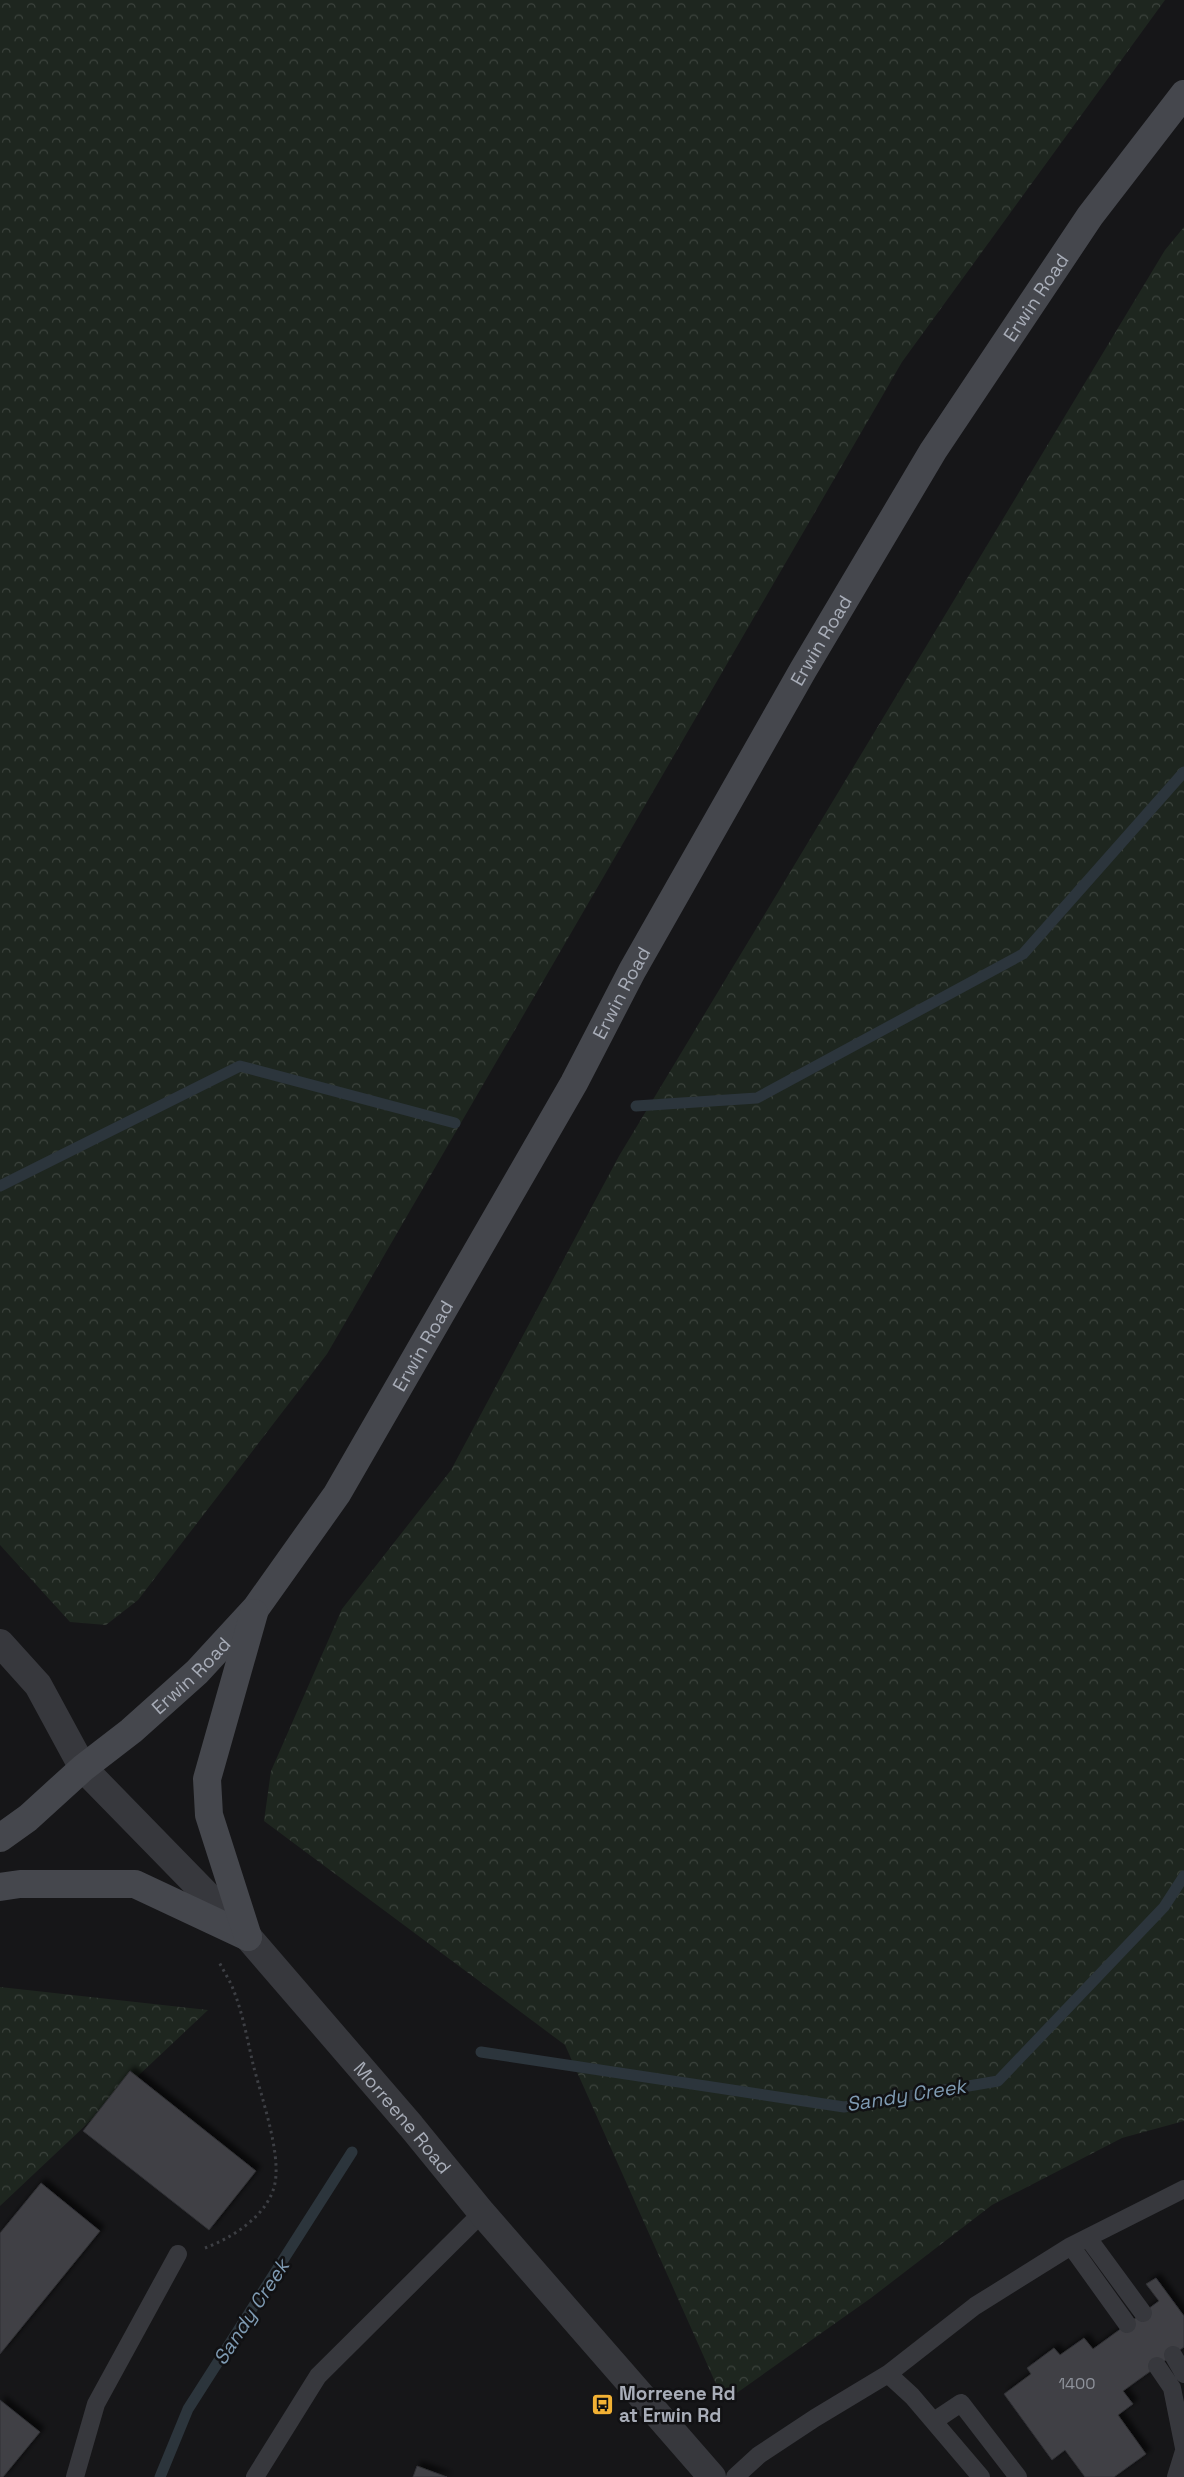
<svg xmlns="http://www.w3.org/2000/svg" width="1184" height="2477" font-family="'Space Grotesk',sans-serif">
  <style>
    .forest { fill: url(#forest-crowns) }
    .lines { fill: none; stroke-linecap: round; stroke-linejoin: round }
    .stream { stroke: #2c353c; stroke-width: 11 }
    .building { fill: #404145; stroke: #303034; filter: url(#shadow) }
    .path { stroke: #3d3f44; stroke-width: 3; stroke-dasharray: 2.5 4; stroke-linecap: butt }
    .service { stroke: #37383d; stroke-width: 18 }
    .tertiary { stroke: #37383d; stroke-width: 28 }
    .secondary { stroke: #45474d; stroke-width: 28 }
    .labels { text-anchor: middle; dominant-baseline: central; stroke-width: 5; stroke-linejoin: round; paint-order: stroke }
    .number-label { font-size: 16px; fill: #8e929b }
    .street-label { font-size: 19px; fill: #a8adb8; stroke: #111113 }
    .poi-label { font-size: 19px; font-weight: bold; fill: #a8adb8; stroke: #111113; text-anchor: start }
    .water-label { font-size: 20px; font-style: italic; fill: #7f9bb3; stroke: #111113 }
  </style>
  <defs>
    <pattern id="forest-crowns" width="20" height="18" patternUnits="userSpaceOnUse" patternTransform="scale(1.25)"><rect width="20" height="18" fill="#1e261f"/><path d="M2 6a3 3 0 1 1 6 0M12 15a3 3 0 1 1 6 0" fill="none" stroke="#3c433d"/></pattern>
    <filter id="shadow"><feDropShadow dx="4.5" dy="-4.5" stdDeviation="2.5" flood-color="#0009"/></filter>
  </defs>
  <rect width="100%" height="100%" fill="#161618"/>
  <path class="forest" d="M 0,0 L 1165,0 L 902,362 L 327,1354 L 138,1600 L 106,1625 L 70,1622 L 0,1545 Z
    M 1184,227 L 1184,2121 L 1122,2138 L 992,2205 L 871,2298 L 724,2402 L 565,2045 L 264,1821 L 271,1771 L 342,1609 L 451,1470 L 619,1156 L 1165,250 Z
    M 0,1987 L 208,2010 L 0,2206 Z"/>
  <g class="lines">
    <path class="stream" d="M 636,1106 L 757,1098 L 1023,954 L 1184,772
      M 0,1186 L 240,1066 L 455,1123
      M 481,2052 L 844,2107 L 998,2081 L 1164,1907 L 1184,1876
      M 160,2477 L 188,2409 L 352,2152"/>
  </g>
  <path class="building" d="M 130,2071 L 256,2171 L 209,2230 L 83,2131 Z
    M 41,2183 L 100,2231 L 0,2354 L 0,2233 Z
    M 1156,2278 L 1184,2316 L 1184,2347 L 1123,2391 L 1133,2404 L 1118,2415 L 1146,2454 L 1114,2477 L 1085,2477 L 1065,2450 L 1052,2460 L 1004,2394 L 1031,2374 L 1027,2368 L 1054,2348 L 1060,2355 L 1084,2338 L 1093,2349 L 1159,2301 L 1146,2284 Z
    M 0,2400 L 40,2432 L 3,2477 L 0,2477 Z
    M 417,2466 L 447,2477 L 413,2477 Z"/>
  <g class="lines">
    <path class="path" d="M 205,2248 C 232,2238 269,2215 275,2183 C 281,2152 261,2096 253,2064 C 247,2038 242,2009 231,1984 C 227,1976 222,1968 218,1960"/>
    <path class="service" d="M 1088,2238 L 1143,2313
      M 1071,2246 L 1127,2324
      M 1173,2355 L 1184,2374
      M 1157,2366 L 1172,2388 L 1184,2448
      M 888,2374 L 912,2396 L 981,2477
      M 934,2421 L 961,2403 L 1018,2477
      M 75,2477 L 96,2404 L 178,2254
      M 255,2477 L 318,2376 L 482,2213
      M 735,2477 L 759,2455 L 815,2418 L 888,2374 L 975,2306 L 1071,2246 L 1184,2189
      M 1176,2477 L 1184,2451"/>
    <path class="tertiary" id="s1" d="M 0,1643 L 38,1685 L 83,1768 L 248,1937 L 411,2126 L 482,2213 L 712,2477"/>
    <g class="secondary">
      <path id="s2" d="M 0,1838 L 28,1818 L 83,1768 L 131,1731 L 197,1672 L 256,1608 L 337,1494 L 574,1083 L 632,971 L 803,670 L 933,451 L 1090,216 L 1184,94"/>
      <path d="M 0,1887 L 20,1884 L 135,1884 L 248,1937"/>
      <path d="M 248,1937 L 209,1815 L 207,1779 L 254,1613"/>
    </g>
  </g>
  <defs>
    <symbol id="bus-square" viewBox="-11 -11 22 22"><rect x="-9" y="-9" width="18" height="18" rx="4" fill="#f2b134" stroke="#111113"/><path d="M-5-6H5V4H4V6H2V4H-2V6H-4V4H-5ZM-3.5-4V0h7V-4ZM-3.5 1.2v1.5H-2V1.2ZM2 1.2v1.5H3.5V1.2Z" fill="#111"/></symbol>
  </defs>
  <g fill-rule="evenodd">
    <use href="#bus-square" x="590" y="2392" width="25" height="25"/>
  </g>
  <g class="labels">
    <g class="number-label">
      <text x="1077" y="2383">1400</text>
    </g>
    <g class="street-label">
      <text stroke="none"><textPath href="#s2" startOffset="1871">Erwin Road</textPath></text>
      <text stroke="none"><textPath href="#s2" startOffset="1466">Erwin Road</textPath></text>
      <text stroke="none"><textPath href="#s2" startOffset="1061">Erwin Road</textPath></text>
      <text stroke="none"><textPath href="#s2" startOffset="656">Erwin Road</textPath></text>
      <text stroke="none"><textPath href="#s2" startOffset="251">Erwin Road</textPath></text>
      <text stroke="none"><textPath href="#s1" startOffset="625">Morreene Road</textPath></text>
    </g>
    <g class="poi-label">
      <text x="619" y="2393">Morreene Rd<tspan x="619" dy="22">at Erwin Rd</tspan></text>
    </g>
    <g class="water-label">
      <text transform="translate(906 2095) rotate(-9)">Sandy Creek</text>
      <text transform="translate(251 2312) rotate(-57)">Sandy Creek</text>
    </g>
  </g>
</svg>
